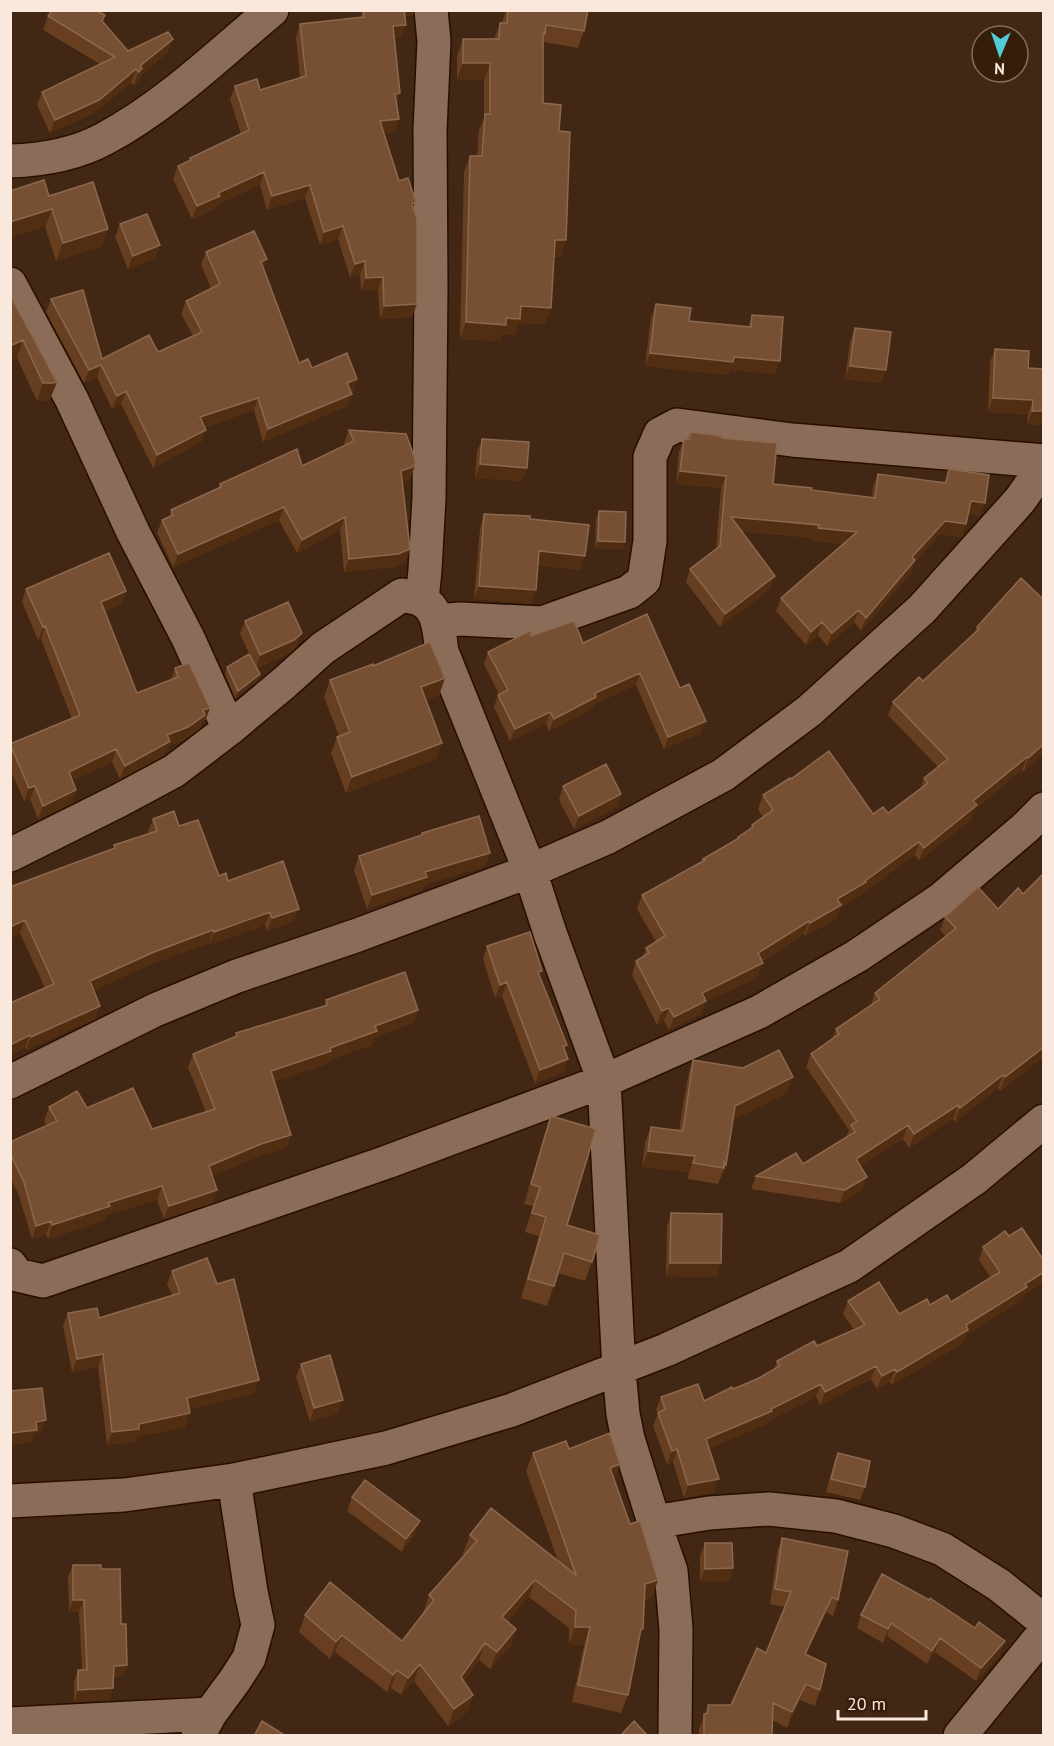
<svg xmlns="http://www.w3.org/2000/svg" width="1054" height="1746" font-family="'PT Sans',sans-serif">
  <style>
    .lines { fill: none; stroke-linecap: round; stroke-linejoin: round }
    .minor-casing { stroke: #270f00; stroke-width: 36 }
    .minor { stroke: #8b6c58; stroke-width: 33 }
    .wall { fill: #673e1f }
    .shaded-wall { fill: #512d12 }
    .building { fill: #775034; stroke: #8b684e; stroke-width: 1.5 }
  </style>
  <rect width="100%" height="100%" fill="#412714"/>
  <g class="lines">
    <defs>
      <path id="minor" d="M 10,161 C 42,160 76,154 104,139 C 166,106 218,55 272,10
        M 10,284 L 72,400 L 133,532 L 188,638 L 229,729
        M 422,600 L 425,570 L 429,498 L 431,287 L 430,130 L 434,41 L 431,10
        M 437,621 L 460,619 L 542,623 L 629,592 L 644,580 L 650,541 L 650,457 L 660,434 L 677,425 L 792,440 L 1044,461
        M 10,855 L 120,800 L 174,771 L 229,729 L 284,683 L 323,648 L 402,595 C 408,597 416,597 421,600 C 440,609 439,634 442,652 L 530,871 L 550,933 L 604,1081 L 619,1370 L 623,1414 L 628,1439 L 654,1522 L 671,1571 L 676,1629 L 675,1736
        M 10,1082 L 155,1010 L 237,976 L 355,936 L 530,871 L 608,837 L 723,775 L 809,711 L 922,609 L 1020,500 L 1044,466
        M 10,1265 L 17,1275 L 43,1281 L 387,1162 L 604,1081 L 759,1012 L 857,956 L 940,900 L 1025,828 L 1044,809
        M 10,1501 L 124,1495 L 234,1480 L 386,1448 L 512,1410 L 666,1350 L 849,1266 L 974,1179 L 1044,1121
        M 654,1522 L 709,1513 L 769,1509 L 836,1516 L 894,1531 L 942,1549 L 999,1585 L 1044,1621
        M 10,1724 L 210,1714
        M 198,1736 L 210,1714 L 235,1680 L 249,1658 L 258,1625 L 251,1592 L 234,1480
        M 960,1736 L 1044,1633"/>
    </defs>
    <use href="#minor" class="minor-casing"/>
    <use href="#minor" class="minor"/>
  </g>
  <path class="wall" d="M 363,10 L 414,10 L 413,15 L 405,16 L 401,38 L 395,38 L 397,103 L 399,119 L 394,132 L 384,133 L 399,181 L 413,209 L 412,317 L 380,319 L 378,290 L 361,291 L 360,274 L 350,277 L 338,239 L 320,245 L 305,198 L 267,210 L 260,185 L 216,205 L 215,209 L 192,219 L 173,179 L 178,166 L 188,161 L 190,158 L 241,134 L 230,99 L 235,86 L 260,90 L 300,78 L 296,37 L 300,24 L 360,18 Z
    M 506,10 L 588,10 L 584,31 L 578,48 L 543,42 L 543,103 L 559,131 L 566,240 L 560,257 L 554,257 L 545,324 L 519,323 L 514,335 L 502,335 L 500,341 L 460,339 L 464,172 L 470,156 L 477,156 L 479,130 L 484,118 L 484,80 L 457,80 L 457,56 L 463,39 L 494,39 L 500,23 L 502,23 Z
    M 48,16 L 102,22 L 128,51 L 173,39 L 168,52 L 140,76 L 138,81 L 134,85 L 131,83 L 94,113 L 50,133 L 37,105 L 42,92 L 100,64 L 43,30 Z
    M 49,196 L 102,246 L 56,261 L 45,227 Z
    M 120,224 L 155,258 L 128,269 L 115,237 Z
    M 206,252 L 267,259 L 263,268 L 299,363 L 312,368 L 353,392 L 351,392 L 347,406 L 263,442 L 254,410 L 205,427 L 206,430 L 201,442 L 153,468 L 121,404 L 112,409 L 97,377 L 84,383 L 46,312 L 51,299 L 102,359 L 158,352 L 193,336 L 181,314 L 186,301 L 211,288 L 201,265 Z
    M 10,295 L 57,382 L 50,399 L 47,401 L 37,401 L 17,358 Z
    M 656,304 L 689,321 L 748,327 L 752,315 L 775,374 L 730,370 L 728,375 L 645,366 L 651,317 Z
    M 855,328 L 882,383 L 845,379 L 850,342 Z
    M 995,349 L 1028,368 L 1044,369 L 1044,425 L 1027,424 L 1028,414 L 988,412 L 990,362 Z
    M 349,430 L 410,479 L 402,482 L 410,549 L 405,562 L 393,567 L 344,572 L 340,530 L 297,553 L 279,520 L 173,567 L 157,533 L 162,520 L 169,517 L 171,510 L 218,488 L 220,484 L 302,466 L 345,445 L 344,443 Z
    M 690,432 L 722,438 L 773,484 L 811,490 L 872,497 L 873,487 L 878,474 L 944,483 L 949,469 L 980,516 L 968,514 L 966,524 L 962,537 L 940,534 L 914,563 L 911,573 L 861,631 L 854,622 L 827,646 L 818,635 L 806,645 L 776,611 L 781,598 L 843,544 L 813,541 L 814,538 L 742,531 L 770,589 L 720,627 L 686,582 L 690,569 L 716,549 L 721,488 L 676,484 L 679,452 L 684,439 L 688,439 Z
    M 482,439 L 527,468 L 522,481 L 475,478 L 477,452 Z
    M 599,511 L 623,549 L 595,548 L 596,518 Z
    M 484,514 L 530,519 L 580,570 L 538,565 L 531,604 L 474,599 L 480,528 Z
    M 26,589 L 122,604 L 105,611 L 137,693 L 171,680 L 175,668 L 210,708 L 205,721 L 202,722 L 200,728 L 184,740 L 168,746 L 165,754 L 164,755 L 120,779 L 112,762 L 72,781 L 76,790 L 72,803 L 38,819 L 30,799 L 24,801 L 10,769 L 10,744 L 72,719 L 41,639 L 38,640 L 22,602 Z
    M 1044,600 L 1044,752 L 1024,772 L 1022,770 L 975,809 L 972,819 L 919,861 L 915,855 L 862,893 L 861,895 L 840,908 L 836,919 L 805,936 L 804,934 L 762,961 L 758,977 L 705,1002 L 701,1014 L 669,1030 L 664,1021 L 657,1025 L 632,975 L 636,961 L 643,957 L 646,948 L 656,942 L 637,909 L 642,895 L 702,862 L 703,859 L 737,840 L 738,837 L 750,829 L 752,825 L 763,817 L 758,809 L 763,795 L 791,779 L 873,814 L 888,813 L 920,789 L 924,778 L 938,767 L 888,715 L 893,702 L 923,681 L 975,632 L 977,627 Z
    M 245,621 L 297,646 L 290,653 L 257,668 L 260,674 L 258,680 L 235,698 L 225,674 L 227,667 L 251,657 L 240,634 Z
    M 531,636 L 583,643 L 680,688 L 701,733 L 664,749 L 636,685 L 594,704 L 592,709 L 549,731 L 546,724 L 510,741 L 494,707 L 498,695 L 499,694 L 484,664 L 488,652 Z
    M 373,666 L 445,678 L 439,695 L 426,700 L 436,759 L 346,793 L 331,753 L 337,737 L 339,736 L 324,697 L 330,680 Z
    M 563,786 L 621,794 L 617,807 L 574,829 L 559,800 Z
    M 153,819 L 179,826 L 219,876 L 294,921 L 267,931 L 265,925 L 209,945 L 209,943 L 149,965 L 94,990 L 100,1006 L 95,1019 L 26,1050 L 25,1047 L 10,1055 L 10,1003 L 45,988 L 20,933 L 10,938 L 10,887 L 113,849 L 114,845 L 148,834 L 148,832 Z
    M 422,833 L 490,853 L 485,866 L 424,885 L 422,890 L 367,909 L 354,870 L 359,856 L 421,836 Z
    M 1044,875 L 1044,1062 L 1041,1059 L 1000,1091 L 998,1088 L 955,1122 L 953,1119 L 909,1148 L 903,1139 L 860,1166 L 862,1190 L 840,1203 L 751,1189 L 756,1176 L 803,1164 L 846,1137 L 849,1130 L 806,1067 L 811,1054 L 832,1039 L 836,1029 L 871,1005 L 875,993 L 946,936 L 940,930 L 945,917 L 998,909 L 1023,894 Z
    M 487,946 L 567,1045 L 565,1050 L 564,1072 L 535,1083 L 502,996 L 495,998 L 483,959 Z
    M 326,1000 L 418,1010 L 413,1023 L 375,1037 L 372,1045 L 327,1061 L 326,1064 L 274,1081 L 291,1135 L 286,1148 L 257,1157 L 212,1176 L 217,1190 L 212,1203 L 164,1219 L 157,1200 L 106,1215 L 105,1220 L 48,1239 L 46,1234 L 32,1239 L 19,1196 L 10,1177 L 10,1142 L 47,1126 L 44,1121 L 49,1107 L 87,1108 L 152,1129 L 206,1112 L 188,1067 L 193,1054 L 235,1037 L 236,1033 L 324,1006 Z
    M 693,1060 L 787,1093 L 733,1120 L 726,1165 L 718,1184 L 688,1179 L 689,1172 L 642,1167 L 645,1143 L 651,1127 L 679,1130 L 688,1076 Z
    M 551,1116 L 567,1225 L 592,1262 L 585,1281 L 558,1273 L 547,1306 L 521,1298 L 539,1236 L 525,1232 L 533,1206 L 524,1204 L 544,1136 Z
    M 671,1213 L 721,1263 L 716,1277 L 666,1276 L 667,1226 Z
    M 1009,1236 L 1044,1261 L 1044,1282 L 1024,1294 L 1022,1300 L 966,1335 L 963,1343 L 892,1385 L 890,1382 L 877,1389 L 871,1379 L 820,1405 L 816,1397 L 768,1421 L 767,1424 L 709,1448 L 714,1492 L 684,1498 L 673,1462 L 667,1464 L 653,1426 L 658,1414 L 656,1410 L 661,1397 L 704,1401 L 757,1379 L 774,1369 L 777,1361 L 817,1346 L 854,1330 L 843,1314 L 848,1301 L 899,1314 L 930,1305 L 951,1302 L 991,1278 L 979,1260 L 983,1247 Z
    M 172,1271 L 254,1393 L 189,1409 L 185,1427 L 137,1437 L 135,1442 L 107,1445 L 98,1367 L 72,1372 L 63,1326 L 68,1313 L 99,1318 L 172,1295 L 167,1284 Z
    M 301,1364 L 343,1400 L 338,1413 L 310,1422 L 296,1377 Z
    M 569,1449 L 620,1464 L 614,1480 L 630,1524 L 658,1580 L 652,1597 L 645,1600 L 639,1640 L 628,1695 L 621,1713 L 572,1702 L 584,1645 L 569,1644 L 569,1628 L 529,1597 L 507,1621 L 516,1629 L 510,1647 L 490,1669 L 479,1660 L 464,1681 L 473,1695 L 467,1712 L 448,1726 L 414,1681 L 401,1695 L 391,1688 L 387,1692 L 335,1652 L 330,1659 L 299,1632 L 305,1615 L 402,1641 L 423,1613 L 429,1595 L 465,1555 L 463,1553 L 470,1535 L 558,1561 L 526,1471 L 533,1453 Z
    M 838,1453 L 865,1487 L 860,1500 L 826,1492 L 833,1466 Z
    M 352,1497 L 415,1534 L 402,1552 L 347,1511 Z
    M 782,1538 L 838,1600 L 833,1616 L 826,1612 L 806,1655 L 820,1690 L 815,1706 L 800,1700 L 787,1728 L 772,1720 L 772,1736 L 699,1736 L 699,1729 L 708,1705 L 731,1705 L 766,1653 L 785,1607 L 770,1604 L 777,1553 Z
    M 705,1543 L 729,1582 L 700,1582 L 700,1556 Z
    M 73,1565 L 101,1569 L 121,1624 L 123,1677 L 114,1677 L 113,1688 L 109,1700 L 74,1702 L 74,1682 L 78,1670 L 82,1670 L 79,1612 L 69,1612 L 68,1577 Z
    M 882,1574 L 1000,1655 L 976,1681 L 935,1652 L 927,1664 L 887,1636 L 883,1643 L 857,1628 L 861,1615 Z"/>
  <path class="shaded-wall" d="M 401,10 L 414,10 L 413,15 L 399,16 Z
    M 406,25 L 401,38 L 389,39 L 393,26 Z
    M 173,39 L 168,52 L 140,76 L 138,81 L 134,85 L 140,66 Z
    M 463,63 L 490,63 L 484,80 L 457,80 Z
    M 136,69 L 131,83 L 94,113 L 50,133 L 55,120 Z
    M 400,93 L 396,106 L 395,94 Z
    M 399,119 L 394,132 L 375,134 L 380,121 Z
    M 264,172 L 260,185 L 216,205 L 215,209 L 192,219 L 197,206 L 218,193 Z
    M 310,185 L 305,198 L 267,210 L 272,196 Z
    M 52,209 L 45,227 L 10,238 L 10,222 Z
    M 343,226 L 338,239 L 320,245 L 324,232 Z
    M 108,229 L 102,246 L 56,261 L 63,243 Z
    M 555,240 L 566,240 L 560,257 L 549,256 Z
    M 160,245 L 155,258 L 128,269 L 133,256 Z
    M 267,259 L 262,272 L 261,262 Z
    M 365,261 L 360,274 L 350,277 L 355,264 Z
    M 383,277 L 378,290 L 361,291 L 366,278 Z
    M 417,304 L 412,317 L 380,319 L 384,306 Z
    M 521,306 L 551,308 L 545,324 L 519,323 L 514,335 L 502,335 L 500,341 L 460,339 L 466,322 L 506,318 Z
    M 23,340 L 17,358 L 10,361 L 10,346 Z
    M 650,353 L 734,357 L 780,361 L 775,374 L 730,370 L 728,375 L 645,366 Z
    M 101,365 L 97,377 L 84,383 L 89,370 Z
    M 850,366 L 886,370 L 882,383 L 845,379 Z
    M 357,379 L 353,392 L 343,396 L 347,383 Z
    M 57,382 L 50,399 L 47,401 L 37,401 L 43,383 Z
    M 126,391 L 121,404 L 112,409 L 117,396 Z
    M 352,394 L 347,406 L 263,442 L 268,429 Z
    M 258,398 L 254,410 L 195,430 L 200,417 Z
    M 993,398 L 1033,400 L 1028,414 L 988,412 Z
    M 1032,411 L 1044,411 L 1044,425 L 1027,424 Z
    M 206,430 L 201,442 L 153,468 L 157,455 Z
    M 480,464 L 527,468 L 522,481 L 475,478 Z
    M 415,466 L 410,479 L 396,484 L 401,471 Z
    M 680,471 L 726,476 L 721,488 L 676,484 Z
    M 971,501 L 985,503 L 980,516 L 966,514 Z
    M 284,507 L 279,520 L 173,567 L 178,554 Z
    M 345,517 L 340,530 L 297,553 L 302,540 Z
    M 731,517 L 819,525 L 814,538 L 726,529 Z
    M 945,521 L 966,524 L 962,537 L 940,534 L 914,563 L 911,573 L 861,631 L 866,618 L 912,557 Z
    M 818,528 L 857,532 L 853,545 L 813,541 Z
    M 598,541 L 625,542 L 623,549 L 595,548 Z
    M 410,549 L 405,562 L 393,567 L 344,572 L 349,559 Z
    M 539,551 L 585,556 L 580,570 L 534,565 Z
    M 775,576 L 770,589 L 720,627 L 725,614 Z
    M 479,586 L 536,590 L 531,604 L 474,599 Z
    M 126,591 L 122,604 L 97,615 L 101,602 Z
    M 859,610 L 854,622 L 827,646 L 832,633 Z
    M 822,622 L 818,635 L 806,645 L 811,632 Z
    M 45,626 L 41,639 L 38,640 L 43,627 Z
    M 302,633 L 297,646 L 290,653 L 256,668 L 260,655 Z
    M 640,673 L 636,685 L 594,704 L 592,709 L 549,731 L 554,719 L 595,693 Z
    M 260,674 L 258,680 L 235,698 L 238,691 Z
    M 445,678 L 439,695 L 415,704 L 421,687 Z
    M 210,708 L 205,721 L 202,722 L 200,728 L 184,740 L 168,746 L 165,754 L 120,779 L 125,766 L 203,710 Z
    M 550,712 L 546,724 L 510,741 L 515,729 Z
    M 706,721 L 701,733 L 664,749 L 668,737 Z
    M 442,743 L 436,759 L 346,793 L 352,777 Z
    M 1044,744 L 1044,752 L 1024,772 L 1028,758 Z
    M 116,749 L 112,762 L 64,785 L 69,772 Z
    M 1027,757 L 1022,770 L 975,809 L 972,819 L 919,861 L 924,848 L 973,801 Z
    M 35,786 L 30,799 L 24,801 L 29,788 Z
    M 76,790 L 72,803 L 38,819 L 43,806 Z
    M 621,794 L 617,807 L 574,829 L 579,816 Z
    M 919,842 L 915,855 L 862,893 L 861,895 L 840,908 L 836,919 L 805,936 L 810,923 L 837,899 L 865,881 Z
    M 490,853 L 485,866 L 424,885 L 422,890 L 367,909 L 372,895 L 425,872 Z
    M 299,909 L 294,921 L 267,931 L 272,918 Z
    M 270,912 L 265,925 L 209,945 L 214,932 Z
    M 25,920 L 20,933 L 10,938 L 10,927 Z
    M 809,921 L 804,934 L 753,966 L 758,953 Z
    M 213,930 L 209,943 L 149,965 L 85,994 L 90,981 L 154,952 Z
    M 763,963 L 758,977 L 705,1002 L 701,1014 L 669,1030 L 674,1017 L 702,993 Z
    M 507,982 L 502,996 L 495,998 L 500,985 Z
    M 100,1006 L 95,1019 L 26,1050 L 31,1037 Z
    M 669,1008 L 664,1021 L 657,1025 L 662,1011 Z
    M 418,1010 L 413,1023 L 375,1037 L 372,1045 L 327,1061 L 326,1064 L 266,1084 L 271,1071 L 330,1048 L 375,1026 Z
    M 30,1035 L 25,1047 L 10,1055 L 10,1045 Z
    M 1044,1047 L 1044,1052 L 1041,1059 L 1000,1091 L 1005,1077 Z
    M 568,1059 L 564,1072 L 535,1083 L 540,1070 Z
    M 1003,1075 L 998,1088 L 955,1122 L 960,1108 Z
    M 793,1077 L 787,1093 L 729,1122 L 735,1106 Z
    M 958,1105 L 953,1119 L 909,1148 L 914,1134 Z
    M 908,1125 L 903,1139 L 851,1173 L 856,1159 Z
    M 291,1135 L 286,1148 L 257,1157 L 204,1180 L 209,1166 L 261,1144 Z
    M 648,1151 L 695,1156 L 689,1172 L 642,1167 Z
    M 867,1177 L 862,1190 L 840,1203 L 845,1190 Z
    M 162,1186 L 157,1200 L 106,1215 L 105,1220 L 48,1239 L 52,1225 L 108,1203 Z
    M 217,1190 L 212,1203 L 164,1219 L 169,1206 Z
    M 51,1221 L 46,1234 L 32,1239 L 36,1226 Z
    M 670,1263 L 721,1263 L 716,1277 L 666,1276 Z
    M 1044,1272 L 1044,1282 L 1024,1294 L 1022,1300 L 966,1335 L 963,1343 L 892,1385 L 897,1372 L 1025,1284 Z
    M 103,1354 L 98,1367 L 72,1372 L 77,1359 Z
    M 876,1366 L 871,1379 L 820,1405 L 825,1392 Z
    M 895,1369 L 890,1382 L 877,1389 L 882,1376 Z
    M 259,1380 L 254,1393 L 182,1411 L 187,1398 Z
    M 821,1384 L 816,1397 L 768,1421 L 767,1424 L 702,1452 L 706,1439 L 771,1409 Z
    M 343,1400 L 338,1413 L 310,1422 L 314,1408 Z
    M 190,1413 L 185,1427 L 137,1437 L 135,1442 L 107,1445 L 112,1432 L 139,1424 Z
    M 46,1420 L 41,1433 L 35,1434 L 32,1443 L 10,1445 L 11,1433 L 36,1422 Z
    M 677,1449 L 673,1462 L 667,1464 L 672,1451 Z
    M 620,1464 L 614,1481 L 610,1468 Z
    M 719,1479 L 714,1492 L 684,1498 L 688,1485 Z
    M 420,1521 L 415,1534 L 402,1552 L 406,1539 Z
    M 733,1568 L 729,1582 L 700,1582 L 705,1569 Z
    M 535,1580 L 529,1597 L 496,1634 L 502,1617 Z
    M 658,1580 L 652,1597 L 639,1601 L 645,1584 Z
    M 832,1597 L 826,1612 L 800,1669 L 805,1654 Z
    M 73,1600 L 84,1600 L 79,1612 L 69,1612 Z
    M 891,1623 L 887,1636 L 883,1643 L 888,1629 Z
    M 575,1627 L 590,1627 L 584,1645 L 569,1644 Z
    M 516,1629 L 510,1647 L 490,1669 L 497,1652 Z
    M 342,1635 L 335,1652 L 330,1659 L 336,1642 Z
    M 940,1638 L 935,1652 L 927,1664 L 932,1651 Z
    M 1005,1641 L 1000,1655 L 976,1681 L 981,1668 Z
    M 485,1643 L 479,1660 L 455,1695 L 461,1677 Z
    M 420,1664 L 414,1681 L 401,1695 L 408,1678 Z
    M 127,1665 L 123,1677 L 110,1678 L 114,1666 Z
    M 397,1670 L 391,1688 L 387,1692 L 393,1675 Z
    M 806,1684 L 800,1700 L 787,1728 L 792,1712 Z
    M 113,1688 L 109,1700 L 74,1702 L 78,1690 Z
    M 473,1695 L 467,1712 L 448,1726 L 454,1709 Z"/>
  <path class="building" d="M 52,10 L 96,10 L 105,15 L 102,21 L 128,51 L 168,32 L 173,39 L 140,66 L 142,68 L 139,72 L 136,69 L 99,100 L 55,120 L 42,92 L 115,57 L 48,16 Z
    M 363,10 L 404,10 L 406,25 L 393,26 L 400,93 L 395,94 L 399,119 L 380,121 L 399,181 L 408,178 L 416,202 L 412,204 L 417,219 L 417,304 L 384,306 L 383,277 L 366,278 L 365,261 L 355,264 L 343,226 L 324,232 L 310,185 L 272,196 L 264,172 L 218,193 L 220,196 L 197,206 L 178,166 L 191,160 L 190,158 L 249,130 L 235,86 L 257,79 L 260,90 L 306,76 L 300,24 L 364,17 Z
    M 508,10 L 588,10 L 584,31 L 546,25 L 545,34 L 543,34 L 543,103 L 561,105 L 559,131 L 570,132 L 566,240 L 555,240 L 551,308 L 521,306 L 520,319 L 506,318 L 506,325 L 466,322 L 470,156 L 482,156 L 485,114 L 490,114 L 490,63 L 463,63 L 463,39 L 499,39 L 500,23 L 507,23 Z
    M 44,180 L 49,196 L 93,182 L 108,229 L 63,243 L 52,209 L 10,222 L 10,191 Z
    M 147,214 L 160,245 L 133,256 L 120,224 Z
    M 254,231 L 267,259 L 261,262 L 299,363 L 308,359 L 312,368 L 347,353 L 357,379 L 347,383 L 352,394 L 268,429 L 258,398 L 200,417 L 206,430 L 157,455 L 126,391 L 117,396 L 101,365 L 89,370 L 51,299 L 83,290 L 102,359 L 149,335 L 158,352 L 202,332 L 186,301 L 220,284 L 206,252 Z
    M 10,295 L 57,382 L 53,383 L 43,383 L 23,340 L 10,346 Z
    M 656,304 L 691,308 L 689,321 L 751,327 L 752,315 L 783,317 L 780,361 L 734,357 L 733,362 L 650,353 Z
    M 855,328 L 891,332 L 886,370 L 850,366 Z
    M 995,349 L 1029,351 L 1028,368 L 1044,369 L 1044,411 L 1032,411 L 1033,400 L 993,398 Z
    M 349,430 L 406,434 L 415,459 L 415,466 L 401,471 L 410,549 L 398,554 L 349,559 L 345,517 L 302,540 L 284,507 L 178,554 L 162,520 L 173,515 L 171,510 L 221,487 L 220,484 L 297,449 L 302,466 L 354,441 Z
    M 690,432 L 722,436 L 722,438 L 777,443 L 773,484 L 812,488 L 811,490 L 875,498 L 878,474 L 946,483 L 949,469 L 989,475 L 985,503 L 971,501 L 966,524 L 945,521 L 912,557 L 915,560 L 866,618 L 859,610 L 832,633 L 822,622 L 811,632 L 781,598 L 857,532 L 818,528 L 819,525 L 731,517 L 775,576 L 725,614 L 690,569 L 720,546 L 726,476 L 680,471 L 684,439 L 690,439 Z
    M 482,439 L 529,442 L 527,468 L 480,464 Z
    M 599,511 L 626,512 L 625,542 L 598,541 Z
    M 484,514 L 530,516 L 530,519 L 589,525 L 585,556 L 539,551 L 536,590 L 479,586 Z
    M 109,553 L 126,591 L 101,602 L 137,693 L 178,677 L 175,668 L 189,663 L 210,708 L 203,710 L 205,715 L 188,727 L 167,735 L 170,741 L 169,742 L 125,766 L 116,749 L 69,772 L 76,790 L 43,806 L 35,786 L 29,788 L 10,744 L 80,715 L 45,626 L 43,627 L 26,589 Z
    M 1021,578 L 1044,600 L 1044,744 L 1028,758 L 1027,757 L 973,801 L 977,805 L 924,848 L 919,842 L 865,881 L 866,882 L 837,899 L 841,905 L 810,923 L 809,921 L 758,953 L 763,963 L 702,993 L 706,1001 L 674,1017 L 669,1008 L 662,1011 L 636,961 L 649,953 L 646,948 L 665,936 L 642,895 L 705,860 L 703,859 L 739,838 L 738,837 L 753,827 L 752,825 L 773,810 L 763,795 L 790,778 L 791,779 L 829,751 L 873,814 L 883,807 L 888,813 L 928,783 L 924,778 L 948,759 L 893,702 L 919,677 L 923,681 L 979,629 L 977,627 Z
    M 288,602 L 302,633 L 294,640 L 260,655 L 245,621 Z
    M 647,614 L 680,688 L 689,684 L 706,721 L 668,737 L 640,673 L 595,693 L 596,697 L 554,719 L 550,712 L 515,729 L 498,695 L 508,690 L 488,652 L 532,630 L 531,636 L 574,621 L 583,643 Z
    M 430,642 L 445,678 L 421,687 L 442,743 L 352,777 L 337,737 L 350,732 L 330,680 L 373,664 L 373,666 Z
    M 249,654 L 260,674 L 238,691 L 227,667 Z
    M 606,764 L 621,794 L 579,816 L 563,786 Z
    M 174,811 L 179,826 L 198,820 L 219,876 L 226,873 L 228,881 L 283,861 L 299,909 L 272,918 L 270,912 L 214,932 L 213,930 L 154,952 L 90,981 L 100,1006 L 31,1037 L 30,1035 L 10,1045 L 10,1003 L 54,984 L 25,920 L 10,927 L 10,891 L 12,891 L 10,887 L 115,848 L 114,845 L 157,831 L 153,819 Z
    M 479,816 L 490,853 L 425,872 L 427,877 L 372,895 L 359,856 L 422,835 L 422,833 Z
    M 1043,874 L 1044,875 L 1044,1047 L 1005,1077 L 1003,1075 L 960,1108 L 958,1105 L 914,1134 L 908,1125 L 856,1159 L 867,1177 L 845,1190 L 756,1176 L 796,1153 L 803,1164 L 855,1132 L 851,1125 L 857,1121 L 811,1054 L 839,1034 L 836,1029 L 880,999 L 875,993 L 956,928 L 945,917 L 978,887 L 998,909 L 1018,888 L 1023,894 Z
    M 530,932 L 542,971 L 538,972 L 567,1045 L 563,1046 L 568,1059 L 540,1070 L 507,982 L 500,985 L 487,946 Z
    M 405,972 L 418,1010 L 375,1026 L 377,1031 L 330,1048 L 331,1051 L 271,1071 L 291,1135 L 261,1144 L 209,1166 L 217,1190 L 169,1206 L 162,1186 L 108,1203 L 110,1206 L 52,1225 L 51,1221 L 36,1226 L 24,1182 L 10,1153 L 10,1142 L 57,1121 L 49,1107 L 77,1091 L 87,1108 L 133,1088 L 152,1129 L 215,1109 L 193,1054 L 237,1036 L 236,1033 L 328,1005 L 326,1000 Z
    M 779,1050 L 793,1077 L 735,1106 L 726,1165 L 724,1162 L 724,1168 L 693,1163 L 695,1156 L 648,1151 L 651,1127 L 683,1131 L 693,1060 L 743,1068 Z
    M 551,1116 L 596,1129 L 567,1225 L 600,1235 L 592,1262 L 564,1253 L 554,1286 L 528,1279 L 546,1217 L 532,1213 L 540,1187 L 531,1184 Z
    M 671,1213 L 722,1214 L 721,1263 L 670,1263 Z
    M 1022,1228 L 1044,1261 L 1044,1272 L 1025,1284 L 1027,1287 L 966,1325 L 968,1330 L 897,1372 L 895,1369 L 882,1376 L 876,1366 L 825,1392 L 821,1384 L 771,1409 L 772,1411 L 706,1439 L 719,1479 L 688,1485 L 677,1449 L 672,1451 L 658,1413 L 665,1409 L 661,1397 L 698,1384 L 704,1401 L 732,1387 L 733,1389 L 757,1379 L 780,1366 L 777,1361 L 814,1341 L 817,1346 L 865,1325 L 848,1301 L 879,1282 L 899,1314 L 927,1299 L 930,1305 L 947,1295 L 951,1302 L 1000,1272 L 983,1247 L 1005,1231 L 1009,1236 Z
    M 207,1258 L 217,1284 L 234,1279 L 259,1380 L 187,1398 L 190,1413 L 139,1424 L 139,1429 L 112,1432 L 103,1354 L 77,1359 L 68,1313 L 97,1308 L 99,1318 L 180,1293 L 172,1271 Z
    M 330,1355 L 343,1400 L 314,1408 L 301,1364 Z
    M 42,1388 L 46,1420 L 36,1422 L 37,1430 L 11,1433 L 10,1391 Z
    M 610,1433 L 620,1464 L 610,1468 L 630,1524 L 640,1521 L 658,1580 L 645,1584 L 643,1629 L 641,1629 L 628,1695 L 578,1685 L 590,1627 L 575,1627 L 576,1611 L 535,1580 L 502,1617 L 516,1629 L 497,1652 L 485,1643 L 461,1677 L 473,1695 L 454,1709 L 420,1664 L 408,1678 L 397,1670 L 393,1675 L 342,1635 L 336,1642 L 305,1615 L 330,1582 L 402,1641 L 434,1600 L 429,1595 L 477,1541 L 470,1535 L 491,1508 L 576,1575 L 533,1453 L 566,1441 L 569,1449 Z
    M 838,1453 L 870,1461 L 865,1487 L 831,1479 Z
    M 365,1480 L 420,1521 L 406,1539 L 352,1497 Z
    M 782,1538 L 848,1551 L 838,1600 L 832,1597 L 805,1654 L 826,1664 L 820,1690 L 806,1684 L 792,1712 L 773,1703 L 772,1736 L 704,1736 L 704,1714 L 708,1713 L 708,1705 L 731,1705 L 757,1648 L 766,1653 L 791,1592 L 775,1589 Z
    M 705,1543 L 732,1543 L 733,1568 L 705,1569 Z
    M 73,1565 L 101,1565 L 101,1569 L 120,1569 L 121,1624 L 126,1624 L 127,1665 L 114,1666 L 113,1688 L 78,1690 L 78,1670 L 87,1670 L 84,1600 L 73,1600 Z
    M 882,1574 L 929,1600 L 930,1598 L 975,1628 L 979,1622 L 1005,1641 L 981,1668 L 940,1638 L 932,1651 L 891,1623 L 888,1629 L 861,1615 Z
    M 262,1721 L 286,1736 L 254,1736 Z
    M 634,1721 L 648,1736 L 620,1736 Z"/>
  <rect width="1054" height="1746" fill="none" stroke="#fae8dd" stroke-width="24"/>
  <g transform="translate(1000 54) rotate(182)"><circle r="28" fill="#361d0a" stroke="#846e5e" stroke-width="1.5"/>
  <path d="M0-4.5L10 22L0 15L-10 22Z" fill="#52cbd7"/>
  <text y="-9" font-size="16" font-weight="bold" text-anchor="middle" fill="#fae8dd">N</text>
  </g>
  <path d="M838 1710v9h88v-9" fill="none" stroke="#fae8dd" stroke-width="3"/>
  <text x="847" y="1710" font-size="18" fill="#fae8dd" stroke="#361d0a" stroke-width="4.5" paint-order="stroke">20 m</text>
</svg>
